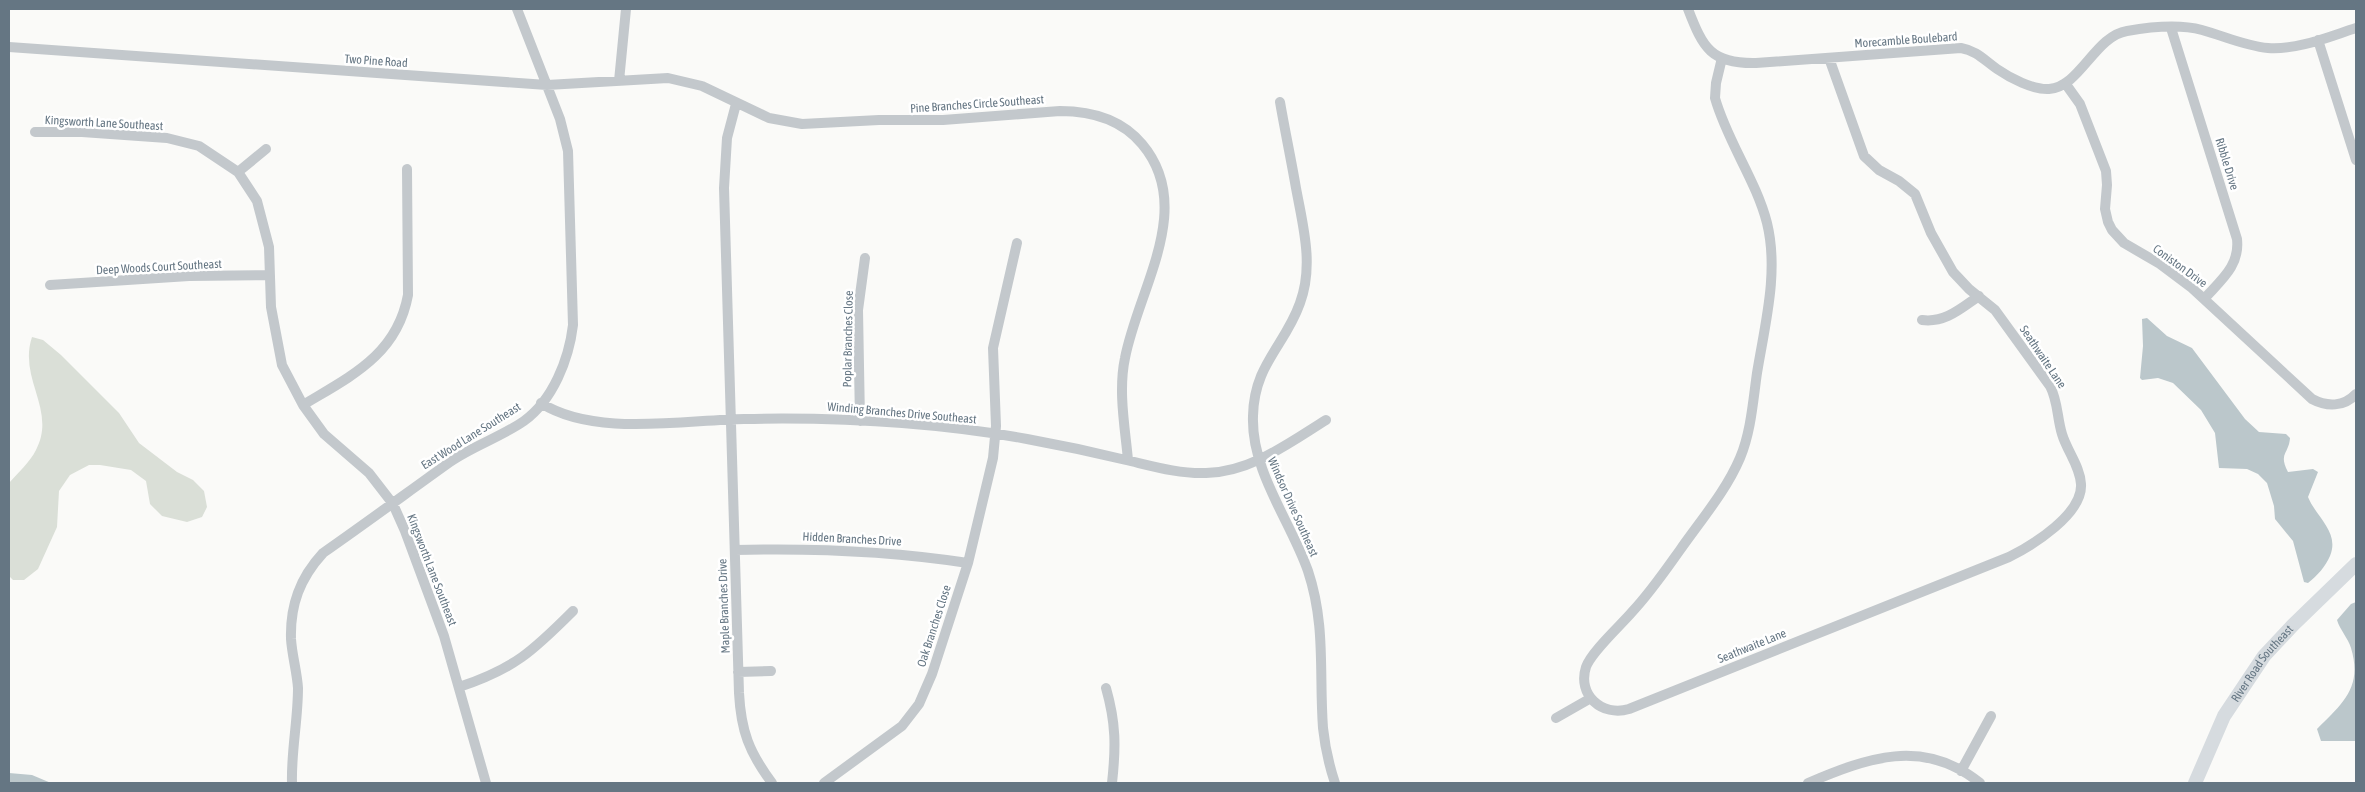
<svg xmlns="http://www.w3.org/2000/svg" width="2365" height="792" font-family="'Asap Condensed',sans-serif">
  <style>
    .green { fill: #dadfd7 }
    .water { fill: #bbc7cb }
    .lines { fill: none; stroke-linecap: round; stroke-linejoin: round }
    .street { stroke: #c3c8cc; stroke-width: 10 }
    .secondary { stroke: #d6dbdf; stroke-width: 14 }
    .labels { text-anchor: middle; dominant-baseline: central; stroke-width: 5; stroke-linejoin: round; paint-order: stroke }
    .street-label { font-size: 12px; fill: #657683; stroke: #fff }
  </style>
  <rect width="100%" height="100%" fill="#fafaf8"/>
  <path class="green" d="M 32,337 L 43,340 L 61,355 L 119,413 L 139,443 L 177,472 L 193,480 L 204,491 L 207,507 L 202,517 L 187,522 L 162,516 L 150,504 L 146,481 L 131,470 L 100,465 L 89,465 L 70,475 L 59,491 L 57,527 L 38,569 L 24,580 L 13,580 L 9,576 L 9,483 C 18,473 30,462 36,450 C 57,410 18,379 32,337 Z"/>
  <path class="water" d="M 2147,318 L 2167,336 L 2192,348 L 2245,419 L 2259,432 L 2286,434 L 2290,438 C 2289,454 2278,453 2288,472 L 2313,469 L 2318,472 L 2308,497 C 2316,517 2340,532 2330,556 C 2325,567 2318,575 2308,583 L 2304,582 L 2293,541 L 2275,519 L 2274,506 L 2267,483 L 2258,474 L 2247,469 L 2219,468 L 2215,433 L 2201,410 L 2173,383 L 2158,378 L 2142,380 L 2140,378 L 2143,346 L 2142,319 Z
    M 2356,602 L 2356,741 L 2321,741 L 2317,729 C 2342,704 2363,688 2351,648 C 2348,638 2340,630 2337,620 L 2351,604 Z
    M 9,773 L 32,775 L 51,783 L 9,783 Z"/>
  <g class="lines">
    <path class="street" d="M 1688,9 C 1703,48 1711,64 1756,63 L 1961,48 C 1977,51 1984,60 1997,69 C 2010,78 2033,90 2049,89 C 2080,87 2095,36 2127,31 C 2150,27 2179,24 2202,30 C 2224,36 2245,46 2268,48 C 2298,50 2328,37 2356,28
      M 2171,28 L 2237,239 C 2240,266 2221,280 2204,299
      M 2318,40 L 2356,160
      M 9,47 L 547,85 L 668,78 L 702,86 L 769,118 L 802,124 L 879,120 L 943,120 L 1060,111 C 1091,111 1121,119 1142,144 C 1196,208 1138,289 1125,358 C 1118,391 1125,427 1128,460
      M 1722,58 L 1716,83 L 1715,98 C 1727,141 1756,180 1767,223 C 1779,272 1765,324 1757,373 C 1753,401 1751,432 1740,458 C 1726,491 1701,520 1680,550 C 1665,571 1650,593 1632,612 C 1621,625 1591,652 1586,667 C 1577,695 1602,717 1629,709 L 2009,557 C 2033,545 2083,514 2081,484 C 2080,466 2067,451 2062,434 C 2057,418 2058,401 2050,386 L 1995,310 L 1969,289 L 1953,272 L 1931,233 L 1915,194 L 1899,181 L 1879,170 L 1864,156 L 1829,58
      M 619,81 L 626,9
      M 2065,83 L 2080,104 L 2106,171 L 2107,185 L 2105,209 L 2108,222 L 2112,230 L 2124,243 L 2160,264 L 2192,288 L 2312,399 C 2327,407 2344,407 2356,394
      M 1280,102 C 1285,131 1291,159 1296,188 C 1303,226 1314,265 1300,303 C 1285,346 1254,364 1253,416 C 1251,471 1290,520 1308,571 C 1326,625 1319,673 1323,728 C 1325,747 1329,765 1335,783
      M 736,104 L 727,138 L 724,188 L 739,693 C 741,731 749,752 772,783
      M 35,132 L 82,132 L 167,138 L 199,146 L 238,172 L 257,201 L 269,247 L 271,307 L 282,365 L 303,405 L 324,434 L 369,473 L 393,504 L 405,531 L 444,636 L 486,783
      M 238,172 L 266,149
      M 50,285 L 189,276 L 270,275
      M 1922,320 C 1945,323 1960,309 1979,296
      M 541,403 C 594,437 683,420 744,419 C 838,417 934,422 1027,439 C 1060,445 1093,452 1126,460 C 1152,466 1179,474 1206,473 C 1251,472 1289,443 1326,420
      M 303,405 C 351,376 397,355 408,295 L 407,169
      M 860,421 L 858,310 L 865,258
      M 735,550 C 814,548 890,551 968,563
      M 738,672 L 771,671
      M 459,687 C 514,669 533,651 573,611
      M 1106,688 C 1116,723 1116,747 1112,783
      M 1556,718 L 1591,698
      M 1961,771 L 1991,716
      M 292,783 C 291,752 298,720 298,688 C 297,672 292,655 291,639 C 290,605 300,578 323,553 C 366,523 408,492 450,462 C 473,446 501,437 524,421 C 553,400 569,359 573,325 L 568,151 L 560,119 L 517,9
      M 824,783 L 902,726 L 919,704 L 932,674 L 968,563 L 993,458 L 996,426 L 993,348 L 1017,243
      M 1808,783 C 1867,758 1923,737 1980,783"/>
    <path class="secondary" id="s1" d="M 2195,783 L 2224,716 L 2264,656 L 2293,625 L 2356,564"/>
  </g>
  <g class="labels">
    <g class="street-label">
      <text transform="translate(1906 40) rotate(-4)">Morecamble Boulebard</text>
      <text transform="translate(376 61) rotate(4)">Two Pine Road</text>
      <text transform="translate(977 104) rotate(-4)">Pine Branches Circle Southeast</text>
      <text transform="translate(104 123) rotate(3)">Kingsworth Lane Southeast</text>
      <text transform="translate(2227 164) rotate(73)">Ribble Drive</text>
      <text transform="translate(2180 266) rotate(36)">Coniston Drive</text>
      <text transform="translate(159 267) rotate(-3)">Deep Woods Court Southeast</text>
      <text transform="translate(848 339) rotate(-89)">Poplar Branches Close</text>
      <text transform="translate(2043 357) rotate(56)">Seathwaite Lane</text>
      <text transform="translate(902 413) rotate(5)">Winding Branches Drive Southeast</text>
      <text transform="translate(471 436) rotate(-32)">East Wood Lane Southeast</text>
      <text transform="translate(1293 507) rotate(66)">Windsor Drive Southeast</text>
      <text transform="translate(852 539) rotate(3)">Hidden Branches Drive</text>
      <text transform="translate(432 570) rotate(69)">Kingsworth Lane Southeast</text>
      <text transform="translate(724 606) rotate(-92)">Maple Branches Drive</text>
      <text transform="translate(934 626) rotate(-72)">Oak Branches Close</text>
      <text transform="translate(1752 646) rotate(-22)">Seathwaite Lane</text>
      <text stroke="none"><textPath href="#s1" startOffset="138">River Road Southeast</textPath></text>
    </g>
  </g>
  <rect width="2365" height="792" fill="none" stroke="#657683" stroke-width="20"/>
</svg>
